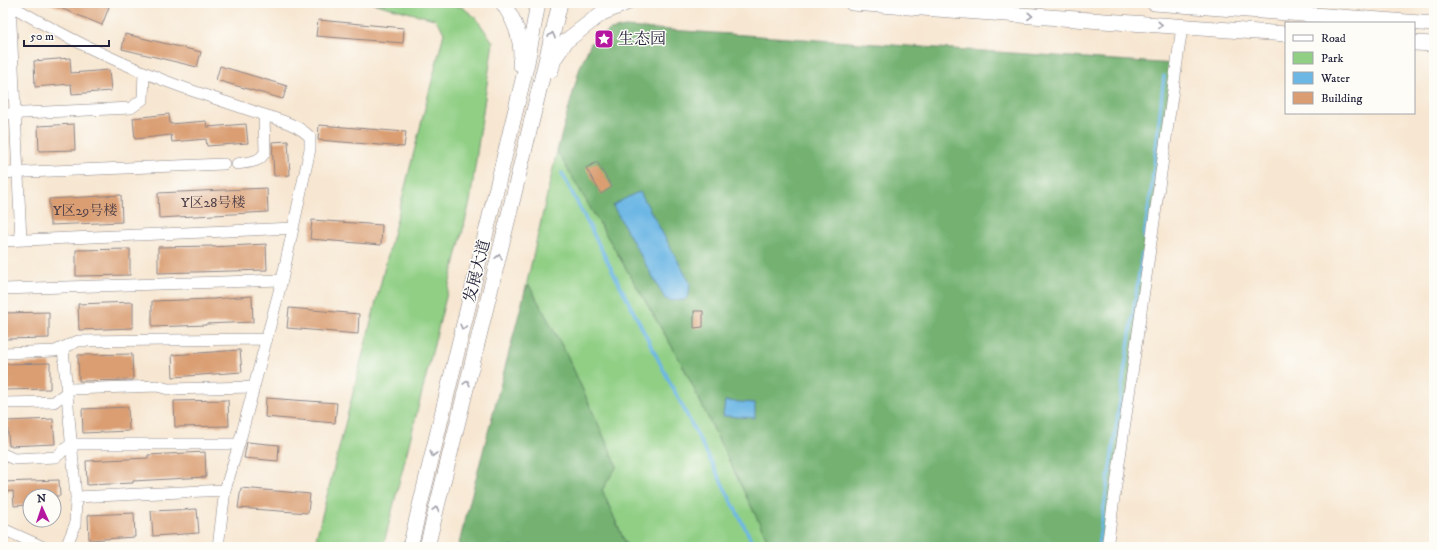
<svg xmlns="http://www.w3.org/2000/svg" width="1437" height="550" font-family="'IM FELL DW Pica','Noto Serif SC',serif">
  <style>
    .green { fill: #91cf85; stroke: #5a7860 }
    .forest { fill: #74b272; stroke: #4b6a56 }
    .water { fill: #6db7e5; stroke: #486c90 }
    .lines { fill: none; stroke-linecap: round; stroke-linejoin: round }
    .stream { stroke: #6db7e5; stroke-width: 3.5 }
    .building { fill: #da9e72 }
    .minor-casing { stroke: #8c8486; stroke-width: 12 }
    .major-casing { stroke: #8c8486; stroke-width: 16 }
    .minor { stroke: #fff; stroke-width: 11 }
    .major { stroke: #fff; stroke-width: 15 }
    .oneway { stroke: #9c9ca7 }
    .labels { text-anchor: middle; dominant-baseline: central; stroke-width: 3; stroke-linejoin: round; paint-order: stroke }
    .number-label { font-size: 14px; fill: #504149 }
    .poi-label { font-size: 16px; fill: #22223b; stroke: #fdfcf7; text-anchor: start }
    .street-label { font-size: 16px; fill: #22223b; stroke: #fdfcf7 }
  </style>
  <rect width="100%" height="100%" fill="#fdfcf7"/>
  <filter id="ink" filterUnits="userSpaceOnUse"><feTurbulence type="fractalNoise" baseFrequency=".025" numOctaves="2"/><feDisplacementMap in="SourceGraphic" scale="8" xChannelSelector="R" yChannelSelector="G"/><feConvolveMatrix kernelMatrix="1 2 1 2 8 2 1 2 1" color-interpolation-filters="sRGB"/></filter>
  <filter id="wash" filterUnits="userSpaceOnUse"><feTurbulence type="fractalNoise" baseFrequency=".012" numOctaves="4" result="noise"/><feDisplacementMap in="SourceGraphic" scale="16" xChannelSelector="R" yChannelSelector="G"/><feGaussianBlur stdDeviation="0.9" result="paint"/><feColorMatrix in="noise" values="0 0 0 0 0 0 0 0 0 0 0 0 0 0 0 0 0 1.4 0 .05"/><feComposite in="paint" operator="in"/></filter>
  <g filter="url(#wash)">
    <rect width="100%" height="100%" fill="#f7e7d2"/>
    <path class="green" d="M 372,3 L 430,3 L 462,7 L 475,17 L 493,42 L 470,202 L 383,547 L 314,547 L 444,33 L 440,25 L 434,19 Z
      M 557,151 L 681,362 L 771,547 L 627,547 L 602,490 L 617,466 L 567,355 L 529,285 L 525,291 Z"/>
    <path class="forest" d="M 625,27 L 1175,64 L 1106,547 L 771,547 L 681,362 L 557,151 L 580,67 L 591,43 L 610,30 Z
      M 529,285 L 567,355 L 617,466 L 602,490 L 627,547 L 458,547 L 525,291 Z"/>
    <path class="water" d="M 640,192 L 690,283 L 689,295 L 685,300 L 672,301 L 665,299 L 613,206 L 615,204 L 634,194 Z
      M 725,401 L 755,403 L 755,418 L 723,416 Z"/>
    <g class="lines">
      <path class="stream" d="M 562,173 L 755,547
        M 1144,237 L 1152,184 L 1164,76
        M 1098,547 L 1142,254"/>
    </g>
    <g id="blocks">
      <path class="building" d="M 48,3 L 97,3 L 109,7 L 102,25 Z
        M 318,20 L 404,28 L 403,43 L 316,36 Z
        M 125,34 L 201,52 L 197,67 L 122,49 Z
        M 70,58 L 71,73 L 109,70 L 111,91 L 72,94 L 71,84 L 35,87 L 34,61 Z
        M 220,66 L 287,86 L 283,99 L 216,80 Z
        M 169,114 L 170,124 L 206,121 L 207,127 L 246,124 L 248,143 L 207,146 L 206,139 L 172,142 L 171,135 L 135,139 L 133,118 Z
        M 74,124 L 75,150 L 39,151 L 38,126 Z
        M 319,125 L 406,132 L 404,147 L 318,140 Z
        M 288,141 L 290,175 L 274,176 L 272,142 Z
        M 597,162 L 612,187 L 601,194 L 586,168 Z
        M 267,188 L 268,212 L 159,218 L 158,193 Z
        M 121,195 L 122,222 L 50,225 L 49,199 Z
        M 312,220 L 382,225 L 381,245 L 310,239 Z
        M 266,244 L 267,270 L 158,273 L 158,247 L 212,246 L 212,247 Z
        M 130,249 L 130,275 L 76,276 L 76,250 Z
        M 252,296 L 253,322 L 206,324 L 206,325 L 152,327 L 152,301 L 213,299 Z
        M 133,302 L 133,328 L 79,330 L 78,304 Z
        M 289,308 L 359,314 L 358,334 L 287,328 Z
        M 694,311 L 703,311 L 703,327 L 694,328 Z
        M 49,312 L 49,338 L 3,339 L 3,313 Z
        M 240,350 L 242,372 L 173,377 L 172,355 Z
        M 132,354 L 133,380 L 79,381 L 78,355 Z
        M 50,363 L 50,389 L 3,390 L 3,364 Z
        M 266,398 L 337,403 L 335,423 L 265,417 Z
        M 228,400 L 229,426 L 175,427 L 174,401 Z
        M 128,407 L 129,431 L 83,433 L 82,409 Z
        M 53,419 L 55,444 L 9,446 L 7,421 Z
        M 247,442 L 279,445 L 278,461 L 244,458 Z
        M 205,452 L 206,477 L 133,481 L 133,483 L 87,485 L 86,461 L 148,458 L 148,455 Z
        M 59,480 L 60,496 L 30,496 L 30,505 L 14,506 L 13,491 L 3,492 L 3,482 Z
        M 241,488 L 310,494 L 308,513 L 238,508 Z
        M 197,509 L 199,533 L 153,536 L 151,511 Z
        M 134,513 L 135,537 L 89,540 L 88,515 Z"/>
    </g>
  </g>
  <g filter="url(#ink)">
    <use href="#blocks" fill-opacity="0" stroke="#8c8486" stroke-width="1"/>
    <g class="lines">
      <defs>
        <path id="minor" d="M 7,3 C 55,32 110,59 163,80 C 194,92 226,102 258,113 C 275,119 297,123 310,137 L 310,149 L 282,280 L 239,444 L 225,490 L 218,547
          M 10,3 L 21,240
          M 3,114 L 131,108 L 143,99 L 144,72
          M 237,164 C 248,162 260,163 265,152 L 264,115
          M 3,173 L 224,164
          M 3,241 L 293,228
          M 3,289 L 282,280
          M 63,348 L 76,497 L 75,525 L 66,547
          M 3,353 L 55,351 L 78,341 L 267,339
          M 3,403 L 54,402 L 71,389 L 157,386 L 168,389 L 254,387
          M 3,454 L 14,459 L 56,457 L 71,444 L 239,444
          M 76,497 L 225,490
          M 3,529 L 43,547
          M 1107,547 L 1182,27"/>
        <path id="major" d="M 503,3 C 515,21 524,42 520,64
          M 852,3 L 1286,34
          M 1154,3 L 1434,24
          M 1414,43 L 1434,44
          M 551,70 L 554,59 L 566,41 L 602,13 L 626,3
          M 410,547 L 527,63 L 538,3
          M 427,547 L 512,202 L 560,3"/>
      </defs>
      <use href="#minor" class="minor-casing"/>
      <use href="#major" class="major-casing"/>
      <use href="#minor" class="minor"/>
      <use href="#major" class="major"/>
    </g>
    <defs><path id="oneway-chevron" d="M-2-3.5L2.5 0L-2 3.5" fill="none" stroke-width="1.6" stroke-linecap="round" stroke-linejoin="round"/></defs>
    <g class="oneway">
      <use href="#oneway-chevron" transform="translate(1030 16) rotate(4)"/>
      <use href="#oneway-chevron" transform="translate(1160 25) rotate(4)"/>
      <use href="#oneway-chevron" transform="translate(552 35) rotate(-77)"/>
      <use href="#oneway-chevron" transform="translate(499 257) rotate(-76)"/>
      <use href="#oneway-chevron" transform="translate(463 327) rotate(104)"/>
      <use href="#oneway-chevron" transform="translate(467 383) rotate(-76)"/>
      <use href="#oneway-chevron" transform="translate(433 454) rotate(104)"/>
      <use href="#oneway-chevron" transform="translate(436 509) rotate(-76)"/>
    </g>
  </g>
  <defs>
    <symbol id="sight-square" viewBox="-11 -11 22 22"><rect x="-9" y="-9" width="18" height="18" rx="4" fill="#b5179e" stroke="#fdfcf7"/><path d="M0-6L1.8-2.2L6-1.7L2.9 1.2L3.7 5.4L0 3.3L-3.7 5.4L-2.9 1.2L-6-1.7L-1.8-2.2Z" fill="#fff"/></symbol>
  </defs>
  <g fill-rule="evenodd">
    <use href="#sight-square" x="593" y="28" width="22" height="22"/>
  </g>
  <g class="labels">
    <g class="number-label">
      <text x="213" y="203">Y区28号楼</text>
      <text x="85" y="211">Y区29号楼</text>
    </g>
    <g class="poi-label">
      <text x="618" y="39">生态园</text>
    </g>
    <g class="street-label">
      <text transform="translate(477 271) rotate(-76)">发展大道</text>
    </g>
  </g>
  <rect width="1437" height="550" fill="none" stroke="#fdfcf7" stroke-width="16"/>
  <rect x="1285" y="22" width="130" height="92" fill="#fdfcf7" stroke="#a5a5ac"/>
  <rect x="1293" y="35" width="20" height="6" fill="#ffffff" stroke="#a5a5ac"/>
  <text x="1321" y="42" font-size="12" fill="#22223b">Road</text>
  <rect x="1293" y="52" width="20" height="12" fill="#91cf85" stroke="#a5a5ac"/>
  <text x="1321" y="62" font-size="12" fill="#22223b">Park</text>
  <rect x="1293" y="72" width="20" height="12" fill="#6db7e5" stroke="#a5a5ac"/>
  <text x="1321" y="82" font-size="12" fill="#22223b">Water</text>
  <rect x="1293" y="92" width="20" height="12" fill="#da9e72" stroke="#a5a5ac"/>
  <text x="1321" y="102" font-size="12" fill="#22223b">Building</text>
  <g transform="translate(42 508) rotate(357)"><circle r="19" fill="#fdfcf7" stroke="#a5a5ac"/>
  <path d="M0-3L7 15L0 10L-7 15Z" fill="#b5179e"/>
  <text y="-6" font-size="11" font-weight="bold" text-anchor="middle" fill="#22223b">N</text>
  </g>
  <path d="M24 40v6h85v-6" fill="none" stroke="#22223b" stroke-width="2"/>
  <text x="30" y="40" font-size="12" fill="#22223b" stroke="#fdfcf7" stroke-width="3" paint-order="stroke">50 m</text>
</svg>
